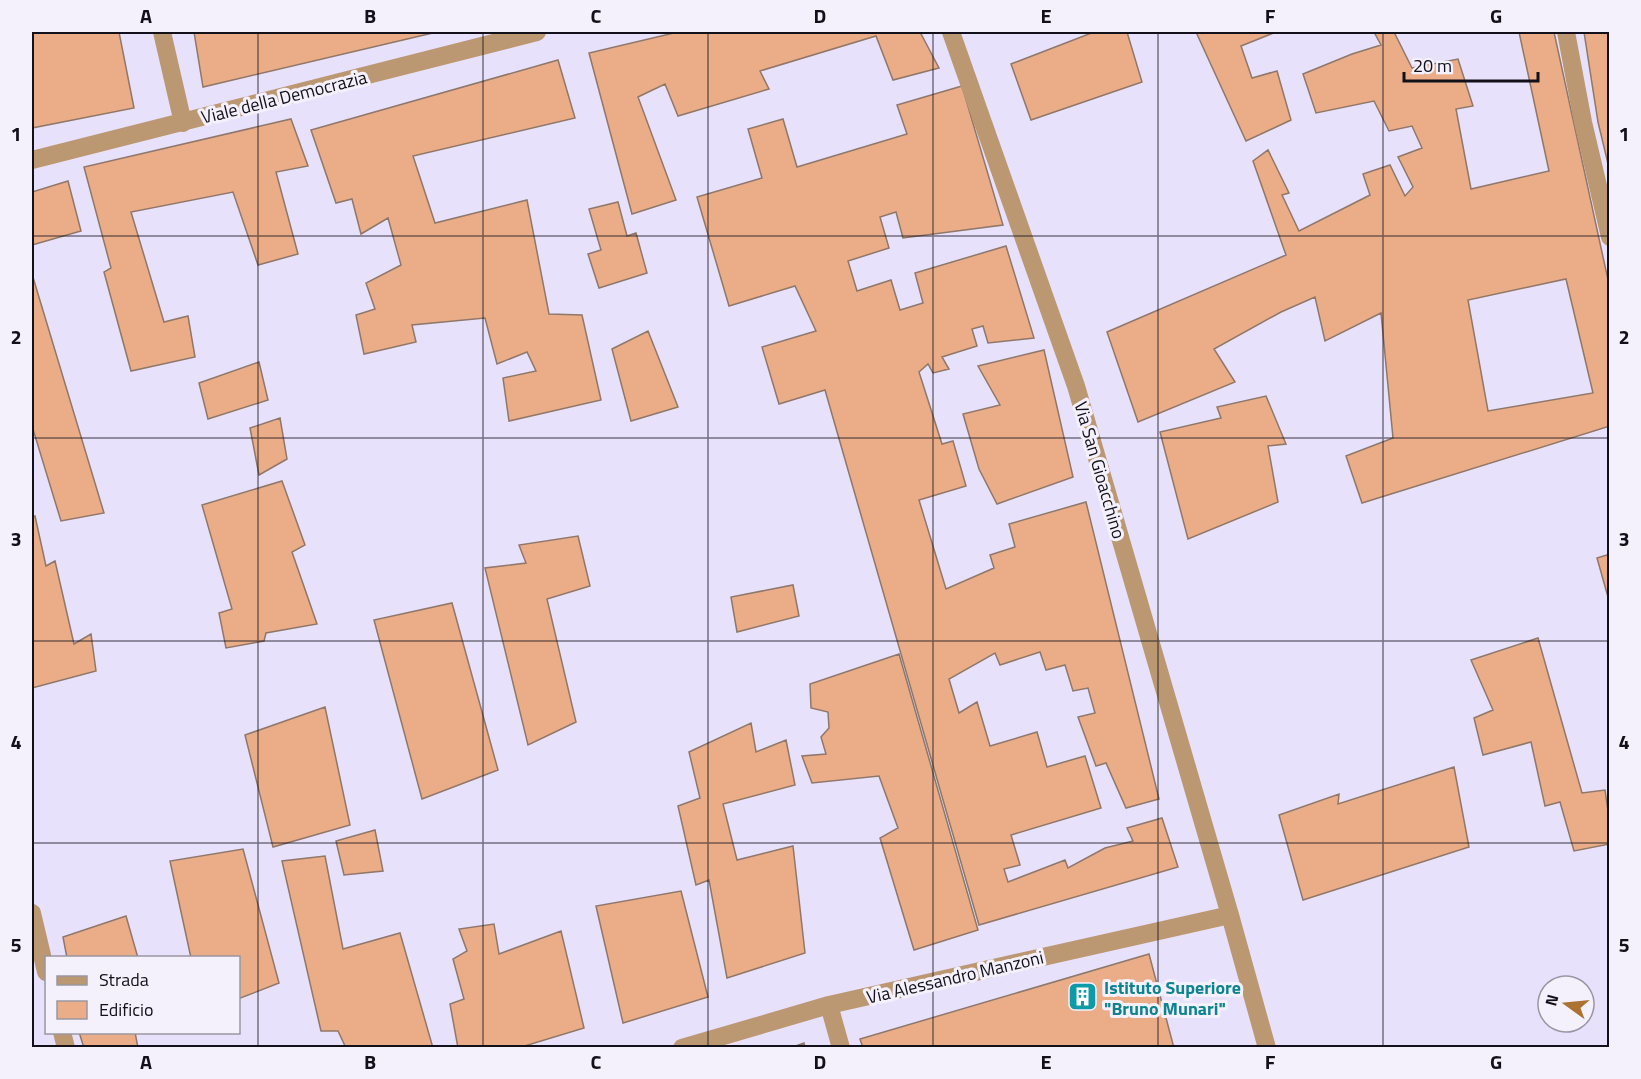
<svg xmlns="http://www.w3.org/2000/svg" width="1641" height="1079" font-family="'Titillium Web',sans-serif">
  <style>
    .building { fill: #ebad88; stroke: #8f7769; stroke-width: 1.5; fill-rule: evenodd }
    .lines { fill: none; stroke-linecap: round; stroke-linejoin: round }
    .minor { stroke: #bb9772; stroke-width: 18 }
    .grid { fill: none; stroke: #121019; stroke-width: 1.5; stroke-opacity: 0.55 }
    .labels { text-anchor: middle; dominant-baseline: central; stroke-width: 6; stroke-linejoin: round; paint-order: stroke }
    .street-label { font-size: 18px; fill: #121019; stroke: #f4f1fc }
    .culture-label { font-size: 18px; font-weight: bold; fill: #0d838f; stroke: #f4f1fc; text-anchor: start }
    .neatline { fill: none; stroke: #121019; stroke-width: 2 }
    .grid-label { font-size: 20px; text-anchor: middle; font-weight: bold; fill: #121019 }
  </style>
  <rect width="100%" height="100%" fill="#e8e1fc"/>
  <path class="building" d="M 32,32 L 119,32 L 134,108 L 32,128 Z
    M 194,32 L 437,32 L 203,87 Z
    M 678,32 L 920,32 L 939,68 L 893,80 L 876,36 L 760,71 L 769,89 L 678,116 L 665,84 L 638,97 L 676,200 L 632,214 L 589,53 Z
    M 1094,32 L 1127,32 L 1142,82 L 1031,120 L 1011,64 Z
    M 1196,32 L 1276,32 L 1241,46 L 1252,78 L 1277,71 L 1291,120 L 1246,141 Z
    M 1374,32 L 1394,32 L 1412,68 L 1458,59 L 1473,106 L 1456,109 L 1471,189 L 1549,171 L 1519,32 L 1554,32 L 1610,289 L 1610,426 L 1362,503 L 1346,456 L 1393,438 L 1381,313 L 1325,341 L 1315,297 L 1281,312 L 1214,349 L 1235,382 L 1138,422 L 1107,332 L 1286,255 L 1253,161 L 1268,150 L 1289,193 L 1282,195 L 1299,231 L 1370,195 L 1363,174 L 1390,165 L 1405,196 L 1413,187 L 1398,157 L 1422,148 L 1412,126 L 1389,131 L 1374,101 L 1316,113 L 1303,74 L 1352,54 L 1381,45 ZM 1566,279 L 1593,393 L 1488,411 L 1468,300 Z
    M 1584,32 L 1610,32 L 1610,172 L 1598,122 Z
    M 558,60 L 575,118 L 413,156 L 435,223 L 527,200 L 549,314 L 582,315 L 601,400 L 509,421 L 503,378 L 536,371 L 527,352 L 497,364 L 485,318 L 412,325 L 416,342 L 364,354 L 356,315 L 375,309 L 366,283 L 401,265 L 388,218 L 361,234 L 352,199 L 336,203 L 311,130 Z
    M 962,86 L 1003,225 L 903,238 L 896,212 L 880,217 L 889,248 L 848,261 L 857,291 L 891,280 L 900,310 L 923,303 L 915,273 L 1006,246 L 1034,338 L 988,343 L 983,326 L 972,329 L 977,346 L 942,357 L 949,369 L 933,373 L 928,364 L 919,372 L 942,444 L 953,441 L 966,486 L 919,500 L 946,589 L 994,568 L 990,555 L 1015,547 L 1009,524 L 1086,502 L 1159,799 L 1126,808 L 1106,763 L 1096,766 L 1078,717 L 1095,713 L 1088,688 L 1073,691 L 1065,665 L 1046,670 L 1040,652 L 1000,665 L 995,653 L 949,679 L 959,713 L 977,702 L 990,746 L 1037,732 L 1047,767 L 1085,756 L 1101,808 L 1011,835 L 1020,865 L 1004,869 L 1008,882 L 1065,860 L 1068,868 L 1105,848 L 1133,841 L 1127,828 L 1162,818 L 1178,867 L 979,925 L 825,390 L 779,404 L 762,347 L 816,331 L 795,286 L 729,306 L 697,197 L 762,178 L 748,129 L 783,119 L 797,167 L 907,134 L 897,105 Z
    M 291,119 L 308,166 L 276,172 L 298,254 L 258,265 L 233,192 L 131,212 L 164,322 L 188,316 L 195,357 L 131,371 L 104,272 L 111,268 L 84,167 Z
    M 68,181 L 81,231 L 32,245 L 32,192 Z
    M 618,202 L 627,236 L 636,233 L 647,273 L 599,288 L 588,254 L 601,250 L 589,209 Z
    M 32,274 L 104,513 L 61,521 L 32,426 Z
    M 648,331 L 678,407 L 631,421 L 612,349 Z
    M 1044,350 L 1073,477 L 997,504 L 979,469 L 963,414 L 1000,405 L 978,366 Z
    M 259,362 L 268,400 L 208,419 L 199,383 Z
    M 1266,396 L 1286,444 L 1268,446 L 1278,502 L 1188,539 L 1160,432 L 1221,418 L 1217,407 Z
    M 280,418 L 287,459 L 259,475 L 250,428 Z
    M 282,481 L 305,545 L 292,552 L 317,624 L 266,633 L 264,641 L 226,648 L 219,613 L 232,609 L 202,505 Z
    M 35,516 L 46,566 L 55,561 L 74,644 L 91,634 L 96,671 L 32,688 L 32,517 Z
    M 578,536 L 590,586 L 547,599 L 576,722 L 528,745 L 485,568 L 526,563 L 519,545 Z
    M 1610,554 L 1610,604 L 1597,558 Z
    M 793,585 L 799,616 L 737,632 L 731,597 Z
    M 452,603 L 498,770 L 422,799 L 374,620 Z
    M 1538,638 L 1582,793 L 1605,790 L 1610,825 L 1610,844 L 1574,851 L 1560,802 L 1545,806 L 1531,742 L 1483,755 L 1474,718 L 1493,710 L 1471,660 Z
    M 899,654 L 978,930 L 914,950 L 880,838 L 898,828 L 879,776 L 812,783 L 802,756 L 826,754 L 821,737 L 829,728 L 828,712 L 811,708 L 810,684 Z
    M 325,707 L 350,825 L 273,847 L 245,735 Z
    M 751,723 L 756,752 L 786,740 L 795,785 L 723,804 L 737,860 L 793,846 L 805,953 L 727,978 L 709,880 L 696,885 L 678,806 L 700,798 L 689,752 Z
    M 1454,767 L 1469,847 L 1303,900 L 1279,815 L 1339,794 L 1338,804 Z
    M 375,830 L 383,871 L 344,875 L 336,841 Z
    M 243,849 L 279,983 L 238,999 L 238,958 L 191,958 L 170,861 Z
    M 325,856 L 343,949 L 400,933 L 433,1048 L 346,1048 L 338,1031 L 321,1031 L 282,861 Z
    M 681,891 L 708,997 L 623,1023 L 596,906 Z
    M 126,916 L 138,958 L 67,958 L 63,937 Z
    M 494,924 L 499,954 L 561,931 L 584,1028 L 518,1048 L 458,1048 L 450,1004 L 464,999 L 453,959 L 467,951 L 459,929 Z
    M 1149,954 L 1174,1048 L 863,1048 L 860,1039 Z
    M 79,1032 L 135,1032 L 138,1048 L 84,1048 Z
    M 804,1043 L 805,1048 L 790,1048 Z"/>
  <g class="lines">
    <path class="minor" d="M 162,32 L 183,123
      M 951,32 L 1076,386 L 1230,915 L 1267,1048
      M 1566,32 L 1583,122 L 1610,237
      M 32,160 L 537,32
      M 32,913 L 46,972
      M 829,1005 L 841,1048
      M 62,1032 L 66,1048
      M 682,1048 L 829,1005 L 1230,915"/>
  </g>
  <path class="grid" d="M 258,32 L 258,1048M 483,32 L 483,1048M 708,32 L 708,1048M 933,32 L 933,1048M 1158,32 L 1158,1048M 1383,32 L 1383,1048M 32,236 L 1610,236M 32,438 L 1610,438M 32,641 L 1610,641M 32,843 L 1610,843"/>
  <defs>
    <symbol id="building-square" viewBox="-11 -11 22 22"><rect x="-9" y="-9" width="18" height="18" rx="4" fill="#0f9aa8" stroke="#f4f1fc"/><path d="M-4-6H4V6H1V3H-1V6H-4ZM-2.5-4.3h1.7v1.8h-1.7ZM.8-4.3h1.7v1.8H.8ZM-2.5-1h1.7V.8h-1.7ZM.8-1h1.7V.8H.8Z" fill="#fff"/></symbol>
  </defs>
  <g fill-rule="evenodd">
    <use href="#building-square" x="1066" y="980" width="33" height="33"/>
  </g>
  <g class="labels">
    <g class="street-label">
      <text transform="translate(284 97) rotate(-14)">Viale della Democrazia</text>
      <text transform="translate(1100 470) rotate(74)">Via San Gioacchino</text>
      <text transform="translate(955 977) rotate(-13)">Via Alessandro Manzoni</text>
    </g>
    <g class="culture-label">
      <text x="1104" y="987">Istituto Superiore<tspan x="1104" dy="21">"Bruno Munari"</tspan></text>
    </g>
  </g>
  <rect width="1641" height="1079" fill="none" stroke="#f4f1fc" stroke-width="66"/>
  <rect x="45" y="956" width="195" height="78" fill="#f4f1fc" stroke="#9a97a1" stroke-width="1.5"/>
  <rect x="57" y="976" width="30" height="9" fill="#bb9772" stroke="#9a97a1" stroke-width="1.5"/>
  <text x="99" y="986" font-size="18" fill="#121019">Strada</text>
  <rect x="57" y="1001" width="30" height="18" fill="#ebad88" stroke="#9a97a1" stroke-width="1.5"/>
  <text x="99" y="1016" font-size="18" fill="#121019">Edificio</text>
  <g transform="translate(1566 1004) rotate(285)"><circle r="28" fill="#f4f1fc" stroke="#9a97a1" stroke-width="1.5"/>
  <path d="M0-4.5L10 22L0 15L-10 22Z" fill="#ab7231"/>
  <text y="-9" font-size="16" font-weight="bold" text-anchor="middle" fill="#121019">N</text>
  </g>
  <path d="M1404 72v9h134v-9" fill="none" stroke="#121019" stroke-width="3"/>
  <text x="1413" y="72" font-size="18" fill="#121019" stroke="#f4f1fc" stroke-width="4.5" paint-order="stroke">20 m</text>
  <rect x="33" y="33" width="1575" height="1013" class="neatline"/>
  <g class="grid-label">
    <text x="146" y="23">A</text>
    <text x="370" y="23">B</text>
    <text x="596" y="23">C</text>
    <text x="820" y="23">D</text>
    <text x="1046" y="23">E</text>
    <text x="1270" y="23">F</text>
    <text x="1496" y="23">G</text>
    <text x="16" y="141">1</text>
    <text x="1624" y="141">1</text>
    <text x="16" y="344">2</text>
    <text x="1624" y="344">2</text>
    <text x="16" y="546">3</text>
    <text x="1624" y="546">3</text>
    <text x="16" y="749">4</text>
    <text x="1624" y="749">4</text>
    <text x="16" y="952">5</text>
    <text x="1624" y="952">5</text>
    <text x="146" y="1069">A</text>
    <text x="370" y="1069">B</text>
    <text x="596" y="1069">C</text>
    <text x="820" y="1069">D</text>
    <text x="1046" y="1069">E</text>
    <text x="1270" y="1069">F</text>
    <text x="1496" y="1069">G</text>
  </g>
</svg>
